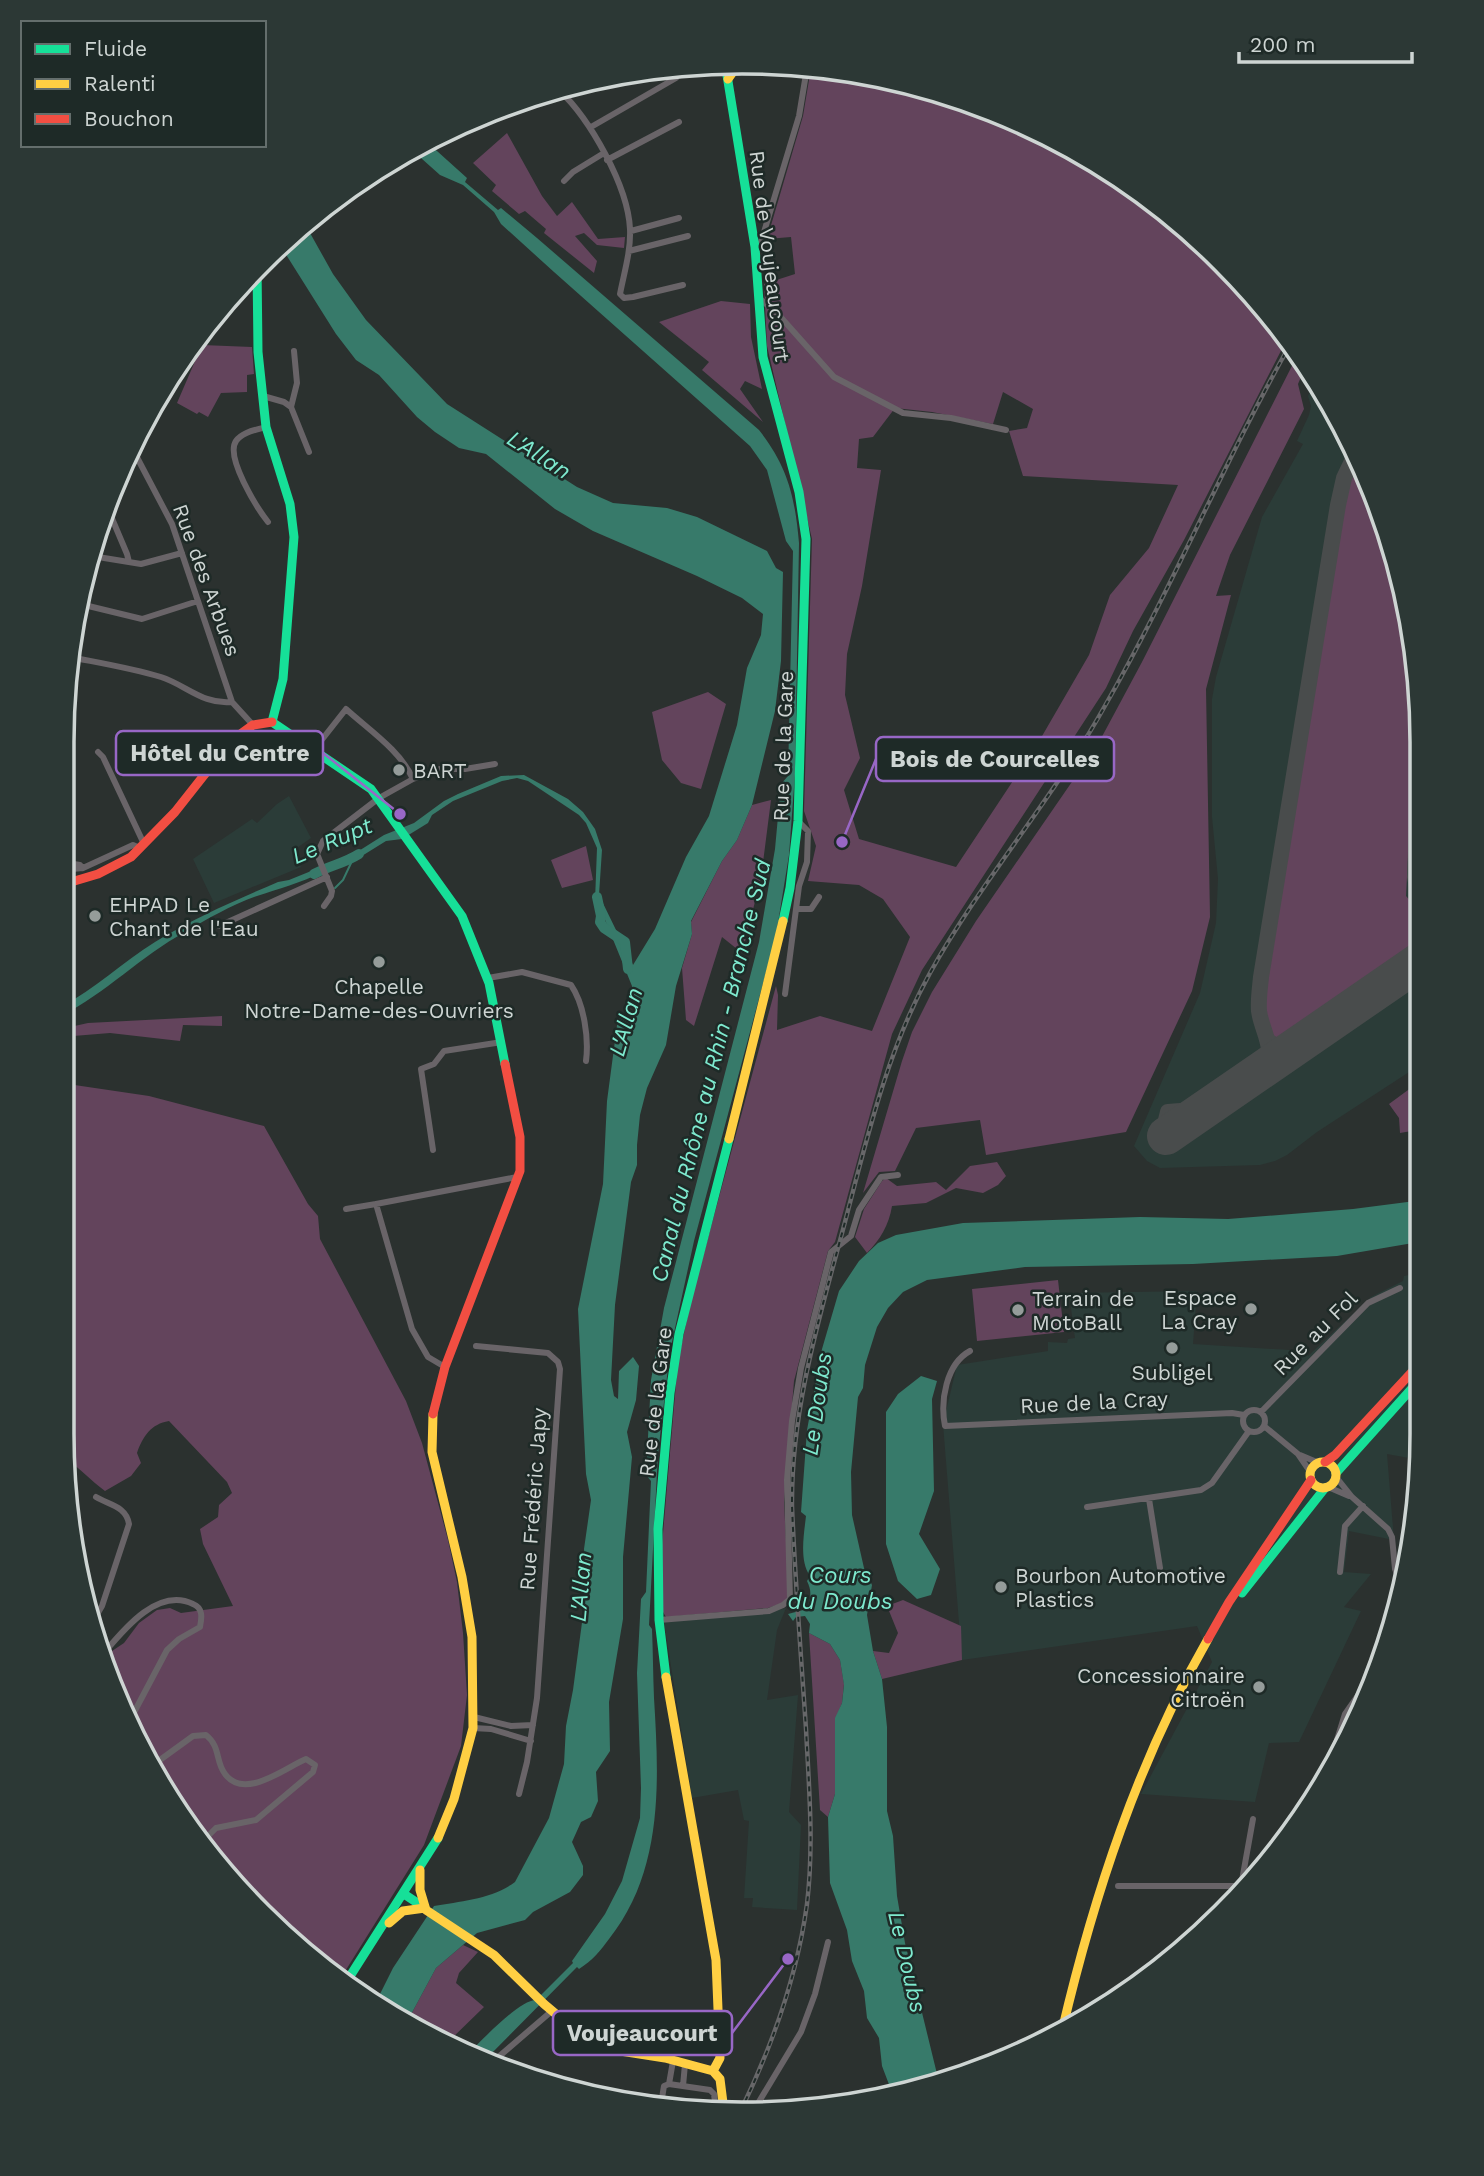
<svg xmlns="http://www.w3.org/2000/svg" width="1484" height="2176" font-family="'Work Sans',sans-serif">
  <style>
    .built { fill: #2b3c38 }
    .green { fill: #63445c; fill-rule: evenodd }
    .water { fill: #377a6a }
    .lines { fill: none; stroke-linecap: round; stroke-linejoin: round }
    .stream { stroke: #377a6a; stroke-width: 2 }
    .river { stroke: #377a6a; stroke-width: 10 }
    .taxiway { stroke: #494c4c; stroke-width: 16 }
    .runway { stroke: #494c4c; stroke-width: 38 }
    .street { stroke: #696468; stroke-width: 6 }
    .fast { stroke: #16e098; stroke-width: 9 }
    .slow { stroke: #ffcf43; stroke-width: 9 }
    .jam { stroke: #f24e42; stroke-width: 9 }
    .rail-casing { stroke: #676769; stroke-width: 4.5 }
    .rail { stroke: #1e2a27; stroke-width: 2; stroke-dasharray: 5; stroke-linecap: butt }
    .poi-dot { fill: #959c9a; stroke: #1e2a27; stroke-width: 2.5 }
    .labels { text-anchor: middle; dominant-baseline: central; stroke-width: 5; stroke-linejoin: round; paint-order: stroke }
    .street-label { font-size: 21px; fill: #ced5d3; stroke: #1e2a27 }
    .poi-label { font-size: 21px; fill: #ced5d3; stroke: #1e2a27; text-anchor: start }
    .water-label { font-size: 23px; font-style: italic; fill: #7eeacf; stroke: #1e2a27 }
    .rim { fill: none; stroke: #ced5d3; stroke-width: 3.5 }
    .leader { fill: none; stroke: #9867c6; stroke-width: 2.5 }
    .callout-dot { fill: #9867c6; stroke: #1e2a27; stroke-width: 2.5 }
    .callout { fill: #1e2a27; stroke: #9867c6; stroke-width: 2.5 }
    .callout-label { font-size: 23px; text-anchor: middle; font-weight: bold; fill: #ced5d3 }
  </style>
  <rect width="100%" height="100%" fill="#2b312f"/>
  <path class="built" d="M 1316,379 L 1371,481 L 1410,609 L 1423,742 L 1423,1063 L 1317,1132 L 1287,1155 L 1275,1161 L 1260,1165 L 1160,1168 L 1147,1161 L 1134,1146 L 1200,993 L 1216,923 L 1218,879 L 1212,817 L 1212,699 L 1216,677 L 1262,517 L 1303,444 L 1297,441 L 1309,415 L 1311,406 L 1308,396 Z
    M 289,796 L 311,838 L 294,850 L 301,867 L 214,903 L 193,859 L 252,819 L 257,823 L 277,804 Z
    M 1423,1272 L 1423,1434 L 1420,1460 L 1387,1454 L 1394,1540 L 1349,1531 L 1344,1572 L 1371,1574 L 1344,1607 L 1361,1611 L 1299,1742 L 1269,1743 L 1255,1802 L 1141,1794 L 1212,1662 L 1197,1626 L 962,1660 L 943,1424 L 957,1365 L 1048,1351 L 1048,1342 L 1067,1343 L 1068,1339 L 1075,1338 L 1069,1293 L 1197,1291 L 1193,1344 L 1306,1351 L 1308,1356 L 1371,1297 L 1403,1281 L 1404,1276 Z
    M 786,1608 L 777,1630 L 767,1700 L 798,1695 L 789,1812 L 801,1825 L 797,1910 L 752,1907 L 753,1898 L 744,1898 L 749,1821 L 744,1820 L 738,1790 L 692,1798 L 664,1622 L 762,1614 Z"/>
  <path class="green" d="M 811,68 L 874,74 L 1002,113 L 1120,176 L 1223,260 L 1287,339 L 1184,540 L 1133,631 L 1106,688 L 922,970 L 892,1034 L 835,1242 L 828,1251 L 794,1381 L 784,1502 L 789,1597 L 783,1603 L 768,1608 L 666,1617 L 663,1612 L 662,1545 L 678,1361 L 691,1301 L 776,986 L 778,995 L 777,1030 L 820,1016 L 872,1031 L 910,937 L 883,899 L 859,885 L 808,881 L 816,846 L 804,811 L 812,539 L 767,346 L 764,284 L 795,274 L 791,237 L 767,239 L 803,116 ZM 1003,392 L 1033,409 L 1027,428 L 1009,431 L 1023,476 L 1178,485 L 1149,548 L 1110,595 L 1089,655 L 1038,743 L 956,867 L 859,839 L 844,790 L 860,758 L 845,695 L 847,654 L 862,586 L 881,470 L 857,468 L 859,439 L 873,437 L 895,408 L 932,412 L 993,424 Z
    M 507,133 L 542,196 L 557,216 L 572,202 L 598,239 L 625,237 L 624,248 L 597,245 L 584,233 L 575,236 L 597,261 L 594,273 L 544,233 L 546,229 L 525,211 L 519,214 L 492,191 L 496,185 L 473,163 Z
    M 721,301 L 750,304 L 751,337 L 762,389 L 745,381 L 740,389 L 763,422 L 702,370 L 709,362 L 659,322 Z
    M 202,345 L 252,347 L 254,374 L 247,375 L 247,392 L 221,393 L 208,417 L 199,412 L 197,414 L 177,403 Z
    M 1299,352 L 1307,363 L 1298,384 L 1304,409 L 1230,555 L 1216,596 L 1231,595 L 1206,689 L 1210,917 L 1192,991 L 1126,1132 L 986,1155 L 980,1120 L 916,1128 L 895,1171 L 879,1172 L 863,1193 L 902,1061 L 912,1032 L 932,992 L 976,921 L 1098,744 L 1142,662 Z
    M 1358,458 L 1371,481 L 1410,609 L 1417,686 L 1406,896 L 1415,906 L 1423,910 L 1423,948 L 1293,1038 C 1263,1046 1263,1012 1264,991 L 1346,490 L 1349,477 Z
    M 708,692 L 726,704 L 701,789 L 681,783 L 662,760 L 652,712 Z
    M 771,800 L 761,878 L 742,953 L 722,937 L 694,1026 L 686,1020 L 682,968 L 692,934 L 691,922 L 722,861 L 737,840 L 752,805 Z
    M 586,846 L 593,880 L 562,888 L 551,860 Z
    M 222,1016 L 222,1026 L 183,1025 L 180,1041 L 110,1033 L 61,1037 L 61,1029 L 88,1023 Z
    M 1423,1079 L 1423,1129 L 1400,1133 L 1399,1118 L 1389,1104 Z
    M 61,1083 L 149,1096 L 264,1126 L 308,1204 L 318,1216 L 320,1239 L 406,1401 L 422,1443 L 448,1540 L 457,1582 L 463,1633 L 467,1695 L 461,1746 L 424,1845 L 339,1981 L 327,1974 L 176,1813 L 100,1659 L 124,1643 L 139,1623 L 157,1610 L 170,1608 L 181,1613 L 233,1606 L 203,1544 L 200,1529 L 218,1517 L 219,1505 L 232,1493 L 227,1482 L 169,1421 C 151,1424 143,1436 137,1453 L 141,1463 L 131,1476 L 105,1491 C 91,1481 80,1468 65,1458 L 61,1434 Z
    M 997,1162 L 1006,1176 L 998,1185 L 983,1193 L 956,1188 L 926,1203 L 892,1206 C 889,1225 880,1240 867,1253 L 855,1237 L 864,1209 L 882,1181 L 886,1178 L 897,1186 L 936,1182 L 946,1190 L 970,1166 Z
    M 1058,1280 L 1064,1332 L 977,1341 L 972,1289 Z
    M 903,1600 L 961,1626 L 962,1660 L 882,1679 L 873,1651 L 889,1653 L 898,1633 L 887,1606 Z
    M 809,1633 L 830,1644 L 840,1660 L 844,1684 L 842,1703 L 836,1718 L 835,1794 L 828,1817 L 820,1810 Z
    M 463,1945 L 478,1952 L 459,1973 L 456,1983 L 484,2007 L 447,2043 L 408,2020 L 436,1968 Z"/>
  <path class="water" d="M 427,142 L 467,178 L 465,182 L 498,210 L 501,208 L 537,238 L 759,430 C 788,467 795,497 799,543 L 795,774 L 789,855 L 776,935 L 694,1241 L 670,1351 L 658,1454 L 649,1625 L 652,1629 C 653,1652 653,1675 654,1698 C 659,1780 664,1870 609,1939 C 601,1950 592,1961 579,1969 L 577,1967 L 482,2063 L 467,2055 C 480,2042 519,2000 536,2000 L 573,1963 L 572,1961 L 605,1914 L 622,1881 L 640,1818 L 641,1788 L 637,1673 L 641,1599 L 646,1592 L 651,1481 L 646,1475 L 651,1380 L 664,1308 L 759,942 L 775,849 L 781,784 L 788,776 L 793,551 L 786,541 L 767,470 L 750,446 L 554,272 L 501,224 L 494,212 L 463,185 L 440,175 L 412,150 Z
    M 305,224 L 333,274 L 366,320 L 447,404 L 577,487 L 613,503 L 667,508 L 697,517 L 767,551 L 776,568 L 783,572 L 781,661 L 775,711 L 752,805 L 737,840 L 722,861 L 691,921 L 692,934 L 676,986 L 666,1045 L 647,1088 L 640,1115 L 637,1145 L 637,1165 L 631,1182 L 615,1305 L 611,1380 L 614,1396 L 618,1399 L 619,1371 L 633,1357 L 639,1366 L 636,1400 L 627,1432 L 632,1457 L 623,1557 L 623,1619 L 609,1702 L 610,1751 L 596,1772 L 598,1801 L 591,1817 L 581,1822 L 572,1842 L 583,1866 L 583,1875 L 570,1892 L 533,1912 L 525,1920 L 477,1933 L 436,1968 L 408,2020 L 376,2002 L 393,1968 L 434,1906 C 461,1901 492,1899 515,1882 L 549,1818 L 564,1764 L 566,1726 L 573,1690 L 587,1585 L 584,1549 L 591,1500 L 586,1474 L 578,1309 L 603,1184 L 607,1101 L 618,1018 L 631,1016 L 632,1021 L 636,1012 L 632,986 L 601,910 L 595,901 L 597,848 L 586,823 L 579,815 L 528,781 L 517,778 L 502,781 L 453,801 L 432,815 L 428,823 L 402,839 L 386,841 L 349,864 L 346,859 L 384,835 L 414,823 L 444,801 L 458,794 L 501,776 L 524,775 L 568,799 L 583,812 L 595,829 L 602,850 L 599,895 L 633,965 L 655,929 L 686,857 L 709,816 L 737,725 L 747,668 L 761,635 L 763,614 L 742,598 L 697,576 L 593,531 L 555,509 L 486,454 L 459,448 L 435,432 L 417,417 L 379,375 L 356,360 L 336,334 L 280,245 Z
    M 321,867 L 322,872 C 301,883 278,889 257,896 C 232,905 207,919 185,932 C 141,956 106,993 61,1016 L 61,1007 C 95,989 123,962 155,942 C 194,918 236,900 278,882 L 289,880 Z
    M 1423,1200 L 1423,1244 L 1413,1243 L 1337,1256 L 1193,1264 L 1025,1267 L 927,1280 L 903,1292 L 888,1308 L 877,1327 L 865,1365 L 863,1388 L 858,1397 L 851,1472 L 852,1515 L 864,1568 L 872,1585 L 867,1615 L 873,1651 L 882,1679 L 887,1727 L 887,1811 L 893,1836 L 897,1896 L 905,1943 L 938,2078 L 893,2095 L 882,2066 L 879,2038 L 867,2018 L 864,1991 L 852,1961 L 847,1930 L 830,1883 L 828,1817 L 835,1794 L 835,1718 L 842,1703 L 844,1685 L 840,1660 L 830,1644 L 809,1633 L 810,1624 L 805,1616 L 796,1617 L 793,1621 L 788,1614 L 807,1609 C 811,1598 812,1591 807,1581 L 810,1576 C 799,1561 804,1534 806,1516 L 801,1512 L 807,1430 L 822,1349 L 839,1291 L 859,1261 L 878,1243 L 896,1235 L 963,1223 L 1140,1217 L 1228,1219 L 1353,1209 Z
    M 921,1376 L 937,1381 L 932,1399 L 934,1491 L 919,1534 L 940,1569 L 931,1595 L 917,1599 L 898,1581 L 886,1544 L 886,1412 L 898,1394 Z"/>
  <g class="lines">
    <path class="stream" d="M 335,888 L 343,880 L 352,861"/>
    <path class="river" d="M 314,874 C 331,865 343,864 359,854
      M 597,897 L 601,916 L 600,922 L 604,928 L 625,942 L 628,969"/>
    <path class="taxiway" d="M 1348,441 L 1350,441
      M 1421,727 L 1415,877 L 1417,887 L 1423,898
      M 1267,1040 L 1278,1048 L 1294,1048
      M 1262,1070 C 1278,1051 1262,1033 1259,1011 C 1258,1000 1260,988 1261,977 L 1338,505 L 1344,478 L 1356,453
      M 1190,1120 L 1188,1126 L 1179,1131 L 1169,1127 L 1166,1120 L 1168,1112 L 1205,1109"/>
    <path class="runway" d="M 1166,1136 L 1423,959"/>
    <path class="street" d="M 559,90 C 590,119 628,186 630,229 C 631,251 624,273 620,294 L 624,298 L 633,297 L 683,285
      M 591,127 L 676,78
      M 607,160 L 679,122
      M 564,181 L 573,172 L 604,153
      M 631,231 L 679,218
      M 755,247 L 761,242 L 799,116 L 807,68
      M 629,251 L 688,236
      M 759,298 L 777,313 L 834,377 L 903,413 L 951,418 L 1006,430
      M 263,396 L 284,402 L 291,407 L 309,452
      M 291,407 L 297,383 L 294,351
      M 266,427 C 256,430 242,432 236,441 C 225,457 257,508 268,522
      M 130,444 L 172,524 L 232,702 L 253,725
      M 108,509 L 127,554 L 129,562
      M 94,551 L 98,557 L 141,564 L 182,553
      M 76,603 L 142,619 L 198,601
      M 70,657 C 100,663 131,668 161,677 C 186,685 203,705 232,702
      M 313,751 L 346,709 C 369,730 400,750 413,779
      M 98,752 L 103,757 L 144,844
      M 61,862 L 80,865 L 83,868
      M 61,870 L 83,868 L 133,845 L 140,848
      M 324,906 L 331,896 L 332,891 L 317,854 L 323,841 L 379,798 L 413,779 L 440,769 L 465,769 L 495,764
      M 797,909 L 811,909 L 819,897
      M 219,926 L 327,877
      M 488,978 L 522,972 L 571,985 C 584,1004 589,1038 586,1061
      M 785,994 L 799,886 L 807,862 L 808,831 L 798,821
      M 433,1150 L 421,1069 L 434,1064 L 444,1051 L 502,1042
      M 346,1209 L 376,1204
      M 476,1346 L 548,1353 L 558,1362 L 560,1369 L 537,1698 L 527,1762 L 519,1794
      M 970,1351 C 946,1364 940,1401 945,1426 L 1232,1413 L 1244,1415
      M 445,1367 L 428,1357 L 412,1329 L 376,1204 L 517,1177
      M1243 1421a11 11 0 1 1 22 0a11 11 0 1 1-22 0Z
      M 1261,1412 L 1368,1303 L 1400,1288
      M 1264,1426 L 1298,1454 L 1311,1473
      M 1300,1455 L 1319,1463
      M 1336,1477 L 1352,1497 L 1388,1529 L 1392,1537 L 1395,1569 L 1403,1588
      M 1328,1487 L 1349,1496
      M 1149,1499 L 1160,1568
      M 1087,1507 L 1201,1490 L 1212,1483 L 1249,1431
      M 1340,1572 L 1345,1526 L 1363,1506
      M 659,1620 L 769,1611 L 783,1605 L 790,1599 L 787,1480 L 792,1421 L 801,1368 L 831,1252 L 851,1236 L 859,1210 L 881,1177 L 898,1175
      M 92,1623 L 102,1606 L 129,1524 C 126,1506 109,1505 96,1497
      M 99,1655 L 104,1653 C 124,1629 158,1587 193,1604 C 203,1608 202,1617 200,1627 L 179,1639 L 167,1650 L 130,1720
      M 474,1717 L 511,1726 L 533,1725
      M 473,1728 L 491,1729 L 531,1741
      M 153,1765 L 193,1736 L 206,1735 C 221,1747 215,1761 225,1774 C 245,1801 286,1767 306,1759 L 315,1765 L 313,1772 L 256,1820 L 216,1828 L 203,1841
      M 1328,1769 L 1345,1714 L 1373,1674
      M 1243,1885 L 1241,1886 L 1253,1819
      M 1118,1886 L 1241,1886
      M 489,2065 L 553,2010
      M 669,2084 L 710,2090 L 714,2094 L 716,2112
      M 669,2084 L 673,2061
      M 683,2086 L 685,2064
      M 652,2103 L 661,2104 L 664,2086 L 669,2084
      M 754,2110 L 801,2032 L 815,1994 L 828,1942"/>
    <path class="fast" d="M 725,63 L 755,247 L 763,357 L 799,492 L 806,539 L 798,821 L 790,888 L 783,921
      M 257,266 L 258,352 L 266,427 L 290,504 L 294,537 L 283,679 L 272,722 L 371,789 L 462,916 L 489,983 L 505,1064
      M 1336,1473 L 1423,1376
      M 1242,1593 L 1325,1488
      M 666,1677 L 659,1620 L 658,1529 L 670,1393 L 679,1334 L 729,1139
      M 404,1894 L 425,1908
      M 345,1984 L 438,1838"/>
    <path class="slow" d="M 728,79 L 733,72 L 732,62
      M 729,1139 L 783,921
      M 433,1414 L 432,1452 L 462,1577 L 472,1637 L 473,1728 L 454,1799 L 438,1838
      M1310 1475a13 13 0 1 1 26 0a13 13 0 1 1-26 0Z
      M 666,1677 L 716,1960 L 720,2058 L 713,2071
      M 420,1870 L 420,1890 L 426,1910 L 494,1955 L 544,2004 L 582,2036 L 596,2045 L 614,2050 L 665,2058 L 713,2071
      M 389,1923 L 403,1911 L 425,1908
      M 1062,2031 C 1094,1895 1138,1761 1208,1639
      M 713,2071 L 720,2079 L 724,2111"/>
    <path class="jam" d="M 61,885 L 98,874 L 131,857 L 175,812 L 231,741 L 253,725 L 272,722
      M 433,1414 L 445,1367 L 520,1171 L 520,1137 L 505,1064
      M 1325,1462 L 1335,1455 L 1423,1360
      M 1208,1639 L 1229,1602 L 1311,1480"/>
    <defs>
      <path id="rail" d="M 741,2110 C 773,2044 797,1977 807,1904 C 814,1846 809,1787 806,1729 C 801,1655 795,1580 792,1506 C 791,1408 820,1316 845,1222 C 867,1138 887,1051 930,973 C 982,879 1054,798 1106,704 C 1173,587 1224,461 1291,343"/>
    </defs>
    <use href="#rail" class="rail-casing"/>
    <use href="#rail" class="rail"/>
  </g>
  <g class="poi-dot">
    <circle cx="399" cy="770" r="7"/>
    <circle cx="95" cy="916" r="7"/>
    <circle cx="379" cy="962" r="7"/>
    <circle cx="1251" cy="1309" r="7"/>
    <circle cx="1018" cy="1310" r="7"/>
    <circle cx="1172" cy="1348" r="7"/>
    <circle cx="1001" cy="1587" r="7"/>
    <circle cx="1259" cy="1687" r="7"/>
  </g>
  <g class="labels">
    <g class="street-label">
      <text transform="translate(770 256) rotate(83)">Rue de Voujeaucourt</text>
      <text transform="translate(207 580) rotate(70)">Rue des Arbues</text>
      <text transform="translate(783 746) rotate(-88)">Rue de la Gare</text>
      <text transform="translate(1315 1333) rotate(-45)">Rue au Fol</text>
      <text transform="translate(655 1402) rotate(-83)">Rue de la Gare</text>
      <text transform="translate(1094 1402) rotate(-3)">Rue de la Cray</text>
      <text transform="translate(533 1499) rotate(-86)">Rue Frédéric Japy</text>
    </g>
    <g class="poi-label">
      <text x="413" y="770">BART</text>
      <text x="109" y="904">EHPAD Le<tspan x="109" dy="24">Chant de l'Eau</tspan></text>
      <text x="379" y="986" text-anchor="middle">Chapelle<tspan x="379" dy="24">Notre-Dame-des-Ouvriers</tspan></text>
      <text x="1237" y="1297" text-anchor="end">Espace<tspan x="1237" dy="24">La Cray</tspan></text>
      <text x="1032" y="1298">Terrain de<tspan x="1032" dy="24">MotoBall</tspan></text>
      <text x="1172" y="1372" text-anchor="middle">Subligel</text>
      <text x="1015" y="1575">Bourbon Automotive<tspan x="1015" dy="24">Plastics</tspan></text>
      <text x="1245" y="1675" text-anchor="end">Concessionnaire<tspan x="1245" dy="24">Citroën</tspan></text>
    </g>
    <g class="water-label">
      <text transform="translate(539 455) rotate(32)">L'Allan</text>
      <text transform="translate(332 841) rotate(-23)">Le Rupt</text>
      <text transform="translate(626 1022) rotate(-74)">L'Allan</text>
      <text transform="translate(711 1071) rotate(-76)">Canal du Rhône au Rhin - Branche Sud</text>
      <text transform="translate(817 1404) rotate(-82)">Le Doubs</text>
      <text x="840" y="1575">Cours<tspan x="840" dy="26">du Doubs</tspan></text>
      <text transform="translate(581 1587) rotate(-85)">L'Allan</text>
      <text transform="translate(907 1962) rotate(77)">Le Doubs</text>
    </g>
  </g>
  <path d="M0 0H1484V2176H0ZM742 74H742A668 668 0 0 1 1410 742V1434A668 668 0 0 1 742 2102H742A668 668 0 0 1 74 1434V742A668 668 0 0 1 742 74Z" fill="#2c3835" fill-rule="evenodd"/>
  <path class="rim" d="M742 74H742A668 668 0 0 1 1410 742V1434A668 668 0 0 1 742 2102H742A668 668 0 0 1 74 1434V742A668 668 0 0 1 742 74Z"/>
  <path class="leader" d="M400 814L323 753M842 842L876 759M788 1959L732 2033"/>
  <g class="callout-dot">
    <circle cx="400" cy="814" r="7"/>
    <circle cx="842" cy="842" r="7"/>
    <circle cx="788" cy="1959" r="7"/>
  </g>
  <g class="callout">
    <rect x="116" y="731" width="207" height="44" rx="7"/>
    <rect x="876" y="737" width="238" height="44" rx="7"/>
    <rect x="553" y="2011" width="179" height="44" rx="7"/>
  </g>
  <g class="callout-label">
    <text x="220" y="761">Hôtel du Centre</text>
    <text x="995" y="767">Bois de Courcelles</text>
    <text x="642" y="2041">Voujeaucourt</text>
  </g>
  <rect x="21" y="21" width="245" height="126" fill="#1e2a27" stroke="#646e6c" stroke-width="2"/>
  <rect x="35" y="44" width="35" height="10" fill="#16e098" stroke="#646e6c" stroke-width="2"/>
  <text x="84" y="56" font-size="21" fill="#ced5d3">Fluide</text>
  <rect x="35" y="79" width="35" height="10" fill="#ffcf43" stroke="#646e6c" stroke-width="2"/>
  <text x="84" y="91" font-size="21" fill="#ced5d3">Ralenti</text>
  <rect x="35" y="114" width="35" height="10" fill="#f24e42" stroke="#646e6c" stroke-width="2"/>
  <text x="84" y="126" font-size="21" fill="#ced5d3">Bouchon</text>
  <path d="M1239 52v10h173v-10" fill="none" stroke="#ced5d3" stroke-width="3.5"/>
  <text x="1250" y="52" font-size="21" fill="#ced5d3" stroke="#1e2a27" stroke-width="5" paint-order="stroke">200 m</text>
</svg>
